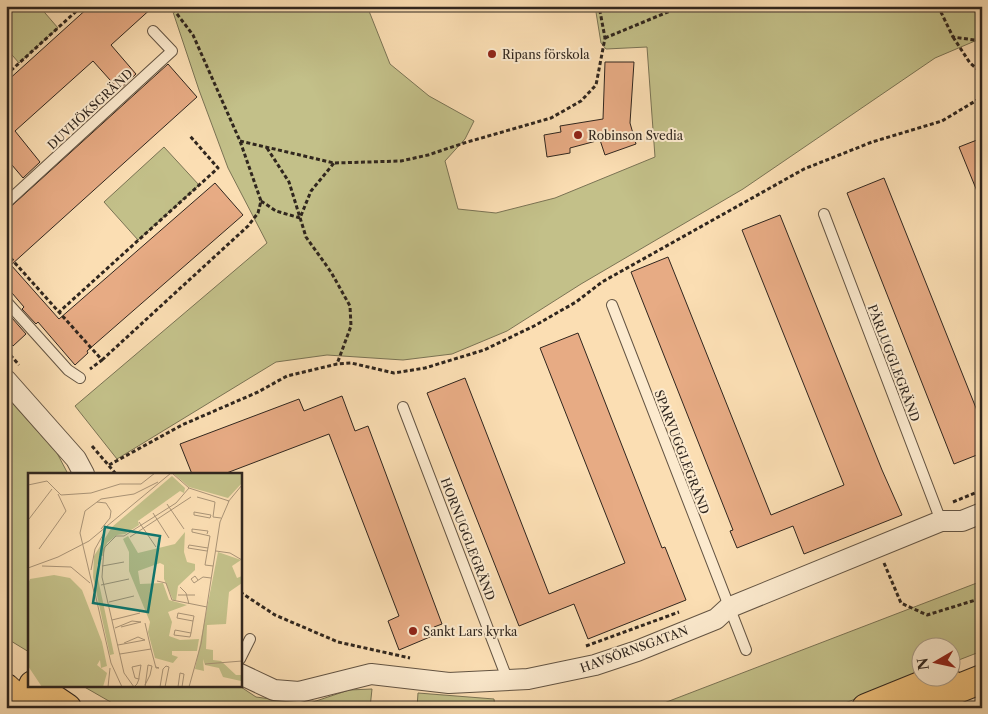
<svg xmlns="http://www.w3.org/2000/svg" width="988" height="714" font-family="'Libre Caslon Text',serif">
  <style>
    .green { fill: #c3c089; stroke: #7a7354 }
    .building { fill: #e7ab84; stroke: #30261e }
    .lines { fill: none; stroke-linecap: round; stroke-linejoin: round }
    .lane-casing { stroke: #635443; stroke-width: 12 }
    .street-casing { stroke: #635443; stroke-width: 22 }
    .primary-casing { stroke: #30261e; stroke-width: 30 }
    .highway-casing { stroke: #30261e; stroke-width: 30 }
    .path { stroke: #30261e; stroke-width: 3; stroke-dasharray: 4 2.5; stroke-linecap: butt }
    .lane { stroke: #fceace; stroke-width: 10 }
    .street { stroke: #fceace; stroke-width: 20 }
    .primary { stroke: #eebf7a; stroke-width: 28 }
    .highway { stroke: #eebf7a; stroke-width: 28 }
    .poi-dot { fill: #8f2418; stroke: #fceace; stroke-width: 2 }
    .labels { text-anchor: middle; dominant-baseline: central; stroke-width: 4; stroke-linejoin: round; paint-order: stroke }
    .poi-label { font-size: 12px; fill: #30261e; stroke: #fceace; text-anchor: start }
    .street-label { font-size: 12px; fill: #30261e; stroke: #fceace }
    .inset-road { fill: none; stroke: #aa9477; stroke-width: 1 }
    .view { fill: #0f766e; fill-opacity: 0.15; stroke: #0f766e; stroke-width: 2.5 }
    .inset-edge { fill: none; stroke: #30261e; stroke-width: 2.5 }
  </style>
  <rect width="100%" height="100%" fill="#fbdeb3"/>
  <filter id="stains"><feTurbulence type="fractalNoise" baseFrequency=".004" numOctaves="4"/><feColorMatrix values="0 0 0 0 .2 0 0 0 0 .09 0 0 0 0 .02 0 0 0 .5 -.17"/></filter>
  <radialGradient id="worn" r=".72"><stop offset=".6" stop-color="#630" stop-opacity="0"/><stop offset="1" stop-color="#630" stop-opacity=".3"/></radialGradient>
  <path class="green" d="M 11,6 L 39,6 L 58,28 L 19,63 L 6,48 L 6,10 Z
    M 171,6 L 367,6 L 390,64 L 429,96 L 474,121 L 465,139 L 445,161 L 458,209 L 496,213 L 555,198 L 655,157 L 647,47 L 606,49 L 601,43 L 595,6 L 982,6 L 982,38 L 935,58 L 743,189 L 581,284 L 507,331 L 452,354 L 403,360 L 327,355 L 276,362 L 117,459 L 75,406 L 267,243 L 228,168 L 199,90 Z
    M 164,147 L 199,185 L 138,240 L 104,202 Z
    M 6,396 L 57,453 L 68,474 L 29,474 L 29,652 L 6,638 Z
    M 982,581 L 982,651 L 951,663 L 950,646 L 920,646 L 920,674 L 832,708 L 651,708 Z
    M 81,685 L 238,685 L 256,697 L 307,704 L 349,690 L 372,689 L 370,708 L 121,708 Z
    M 418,693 L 494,699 L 495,708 L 417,708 Z"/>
  <path class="building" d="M 90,6 L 154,6 L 111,45 L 136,74 L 119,90 L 93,61 L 15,131 L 40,162 L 23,178 L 6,158 L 6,82 Z
    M 605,62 L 634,62 L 630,123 L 636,144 L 605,155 L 600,140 L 570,148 L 570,153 L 547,157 L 544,135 L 561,132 L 560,126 L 603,119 Z
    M 168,64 L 197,97 L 11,265 L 59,319 L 215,183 L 243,215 L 87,351 L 88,353 L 75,365 L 38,322 L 36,324 L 22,309 L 24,307 L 6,286 L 6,211 Z
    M 982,138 L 982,201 L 981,201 L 959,147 Z
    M 884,178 L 982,423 L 982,453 L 954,464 L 847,193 Z
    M 780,215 L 882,470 L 902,515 L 804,554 L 793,526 L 737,548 L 730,531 L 733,530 L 631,272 L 668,257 L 771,515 L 844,485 L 742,230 Z
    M 12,318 L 26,334 L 13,346 L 6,338 L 6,323 Z
    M 578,333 L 662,548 L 665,547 L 686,600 L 588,639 L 574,604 L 519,626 L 427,393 L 465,378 L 549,594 L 625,563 L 540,348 Z
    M 342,396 L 355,431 L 368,426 L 442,624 L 434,627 L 437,634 L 399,650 L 388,621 L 399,616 L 329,434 L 224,474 L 192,474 L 180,444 L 299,399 L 304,411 Z"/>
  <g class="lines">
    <defs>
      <path id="lane" d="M 6,203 L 172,51 L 153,31
        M 824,214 L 941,521
        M 6,301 L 68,370 L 80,378
        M 612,305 L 746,650
        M 403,407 L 508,681
        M 240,659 L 250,639"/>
      <path id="street" d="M 6,380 L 76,459 L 84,474
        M 240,674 L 274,690 L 299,692 L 371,674 L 449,683 L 528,679 L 595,665 L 637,651 L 716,619 L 728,608 L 941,521 L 962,521 L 982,513"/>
      <path id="primary" d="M 925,702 L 982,679
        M 866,708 L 945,676"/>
      <path id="highway" d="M 33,685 L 67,708
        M 6,688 L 27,708"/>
    </defs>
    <use href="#lane" class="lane-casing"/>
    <use href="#street" class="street-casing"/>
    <use href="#primary" class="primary-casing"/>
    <use href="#highway" class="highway-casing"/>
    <path class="path" d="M 938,6 L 953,37 L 982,41
      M 953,37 L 970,63 L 982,73
      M 605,38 L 682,6
      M 6,75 L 82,6
      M 240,141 L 334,163 L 401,161 L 428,155 L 464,143 L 551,118 L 581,101 L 596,85 L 605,38 L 599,6
      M 267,148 L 289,182 L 306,237 L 331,272 L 350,306 L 351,326 L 337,364
      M 261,201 L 276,211 L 300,218 L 311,191 L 334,163
      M 6,253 L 102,360 L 90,369
      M 58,313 L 218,168 L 190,136
      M 6,350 L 19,365
      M 102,360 L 248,226 L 258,213 L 261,201 L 240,141 L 193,35 L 171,6
      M 92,446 L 116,474
      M 109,465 L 182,425 L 258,392 L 287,376 L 337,364 L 351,363 L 394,373 L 425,368 L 484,350 L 534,326 L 576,302 L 602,282 L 804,169 L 872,142 L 942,121 L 982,97
      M 953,502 L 982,490
      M 884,563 L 901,603 L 927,615 L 982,598
      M 240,592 L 275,615 L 338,642 L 410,658
      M 586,646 L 679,612"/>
    <use href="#lane" class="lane"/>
    <use href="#street" class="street"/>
    <use href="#primary" class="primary"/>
    <use href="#highway" class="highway"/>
  </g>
  <g class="poi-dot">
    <circle cx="492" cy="54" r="5"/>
    <circle cx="578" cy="135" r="5"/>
    <circle cx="413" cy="631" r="5"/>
  </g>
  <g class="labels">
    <g class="poi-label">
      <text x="502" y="54">Ripans förskola</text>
      <text x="588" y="135">Robinson Svedia</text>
      <text x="423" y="631">Sankt Lars kyrka</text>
    </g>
    <g class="street-label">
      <text transform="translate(90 109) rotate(-43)">DUVHÖKSGRÄND</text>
      <text transform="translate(894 363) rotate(69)">PÄRLUGGLEGRÄND</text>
      <text transform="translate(682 452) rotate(69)">SPARVUGGLEGRÄND</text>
      <text transform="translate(468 539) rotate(69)">HORNUGGLEGRÄND</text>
      <text transform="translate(634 649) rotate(-20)">HAVSÖRNSGATAN</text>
    </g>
  </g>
  <g transform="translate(28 473)">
    <rect width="214" height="214" fill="#fbdeb3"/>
    <path d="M 214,0 L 214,10 L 200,25 L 161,14 L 146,1 ZM 144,3 L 157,15 L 156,20 L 152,18 L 110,48 L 111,52 L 97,61 L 89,62 L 79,70 L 75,83 L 71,82 L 74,86 L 69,92 L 69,101 L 86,181 L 82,182 L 65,104 L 66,83 L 84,54 ZM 157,59 L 156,79 L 159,89 L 167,91 L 167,97 L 150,113 L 148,128 L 145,127 L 136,106 L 136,92 L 132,90 L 110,98 L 112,111 L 135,110 L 141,127 L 159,132 L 140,139 L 144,149 L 141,163 L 152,167 L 171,166 L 169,178 L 144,178 L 144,182 L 150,184 L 145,190 L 127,185 L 120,159 L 122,149 L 101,98 L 101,79 L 95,66 L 100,63 L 110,80 L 147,71 ZM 190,79 L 213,87 L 204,93 L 209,105 L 214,103 L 214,110 L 201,119 L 198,151 L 179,152 L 178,176 L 185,177 L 185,187 L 193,188 L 208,202 L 214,202 L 213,208 L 195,204 L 191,195 L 177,192 L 175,186 L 176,198 L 167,196 ZM 26,102 L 42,105 L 54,117 L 74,169 L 79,193 L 73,195 L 72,187 L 69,192 L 79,200 L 75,214 L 14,214 L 0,193 L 0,111 L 2,106 Z" fill="#c3c089"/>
    <path class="inset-road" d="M 144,0 L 161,15 L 201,28M 0,12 L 19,8 L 33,22 L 63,20 L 92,11 L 113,11 L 127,0M 169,24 L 187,29 L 185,44 L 193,45M 69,29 L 78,30 L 83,38 L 82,45 L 73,56M 200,29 L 214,12M 139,31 L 156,56M 166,39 L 183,42 L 182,45 L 166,42 ZM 125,40 L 141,65M 1,46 L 24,16M 111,49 L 128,74M 164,59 L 182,63 L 177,92 L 185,93M 164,59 L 164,56 L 180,58 L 179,61M 102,64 L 163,24M 160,75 L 161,72 L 180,75M 160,75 L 179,78M 11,76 L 38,38 L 30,21M 188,78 L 202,80 L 214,87M 14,93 L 43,94 L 62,110M 74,93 L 96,89M 0,95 L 30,84 L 61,68 L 143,0M 63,97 L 67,76 L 76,60M 170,107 L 167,103 L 163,106 L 166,110 L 175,104 L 183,105M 129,108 L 138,110 L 144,127 L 179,134M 73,112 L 101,106M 152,114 L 158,120 L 161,131M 66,116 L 83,190 L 94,214M 66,119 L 52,60 L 57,38 L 73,26 L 106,21 L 130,9M 150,122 L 167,122M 81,129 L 106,123M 84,147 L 112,140M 117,150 L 123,176M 87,155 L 104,148 L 113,149 L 93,154M 163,160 L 147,157 L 146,162 L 162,164 L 163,160 L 165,148 L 166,143 L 150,140 L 149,145 L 165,148M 90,172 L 117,167 L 110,164 L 96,170M 92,181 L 123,176 L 128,195 L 131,195 L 128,194M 177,191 L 214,188M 80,214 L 82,195M 106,214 L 96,200 L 74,104 L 76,75 L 88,63 L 96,63 L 148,30 L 161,15M 106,214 L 109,211 L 111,206 L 111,204 L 113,192 L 104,194 L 107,205 L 111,206M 117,214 L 120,192 L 124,193 L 122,202 L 117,212M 132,214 L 135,196 L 138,193 L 141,194 L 137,214M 150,214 L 152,200 L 156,201 L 154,214M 161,214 L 173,171 L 192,49 L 201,28"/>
    <path class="view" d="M 77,54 L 132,63 L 120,139 L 65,130 Z"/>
    <rect width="214" height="214" class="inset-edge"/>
  </g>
  <rect width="988" height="714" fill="none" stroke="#fbdeb3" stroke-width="25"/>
  <rect x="8" y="8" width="973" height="699" fill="none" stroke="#30261e" stroke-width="2.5"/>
  <rect x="12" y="12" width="963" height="689" fill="none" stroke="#30261e"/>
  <g transform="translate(936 662) rotate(261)"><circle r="24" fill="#fceace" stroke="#aa9c88"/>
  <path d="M0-4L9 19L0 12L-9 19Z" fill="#8f2418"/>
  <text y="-8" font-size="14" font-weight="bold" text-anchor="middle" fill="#30261e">N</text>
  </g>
  <rect width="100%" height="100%" filter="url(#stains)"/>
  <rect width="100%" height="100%" fill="url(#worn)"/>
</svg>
